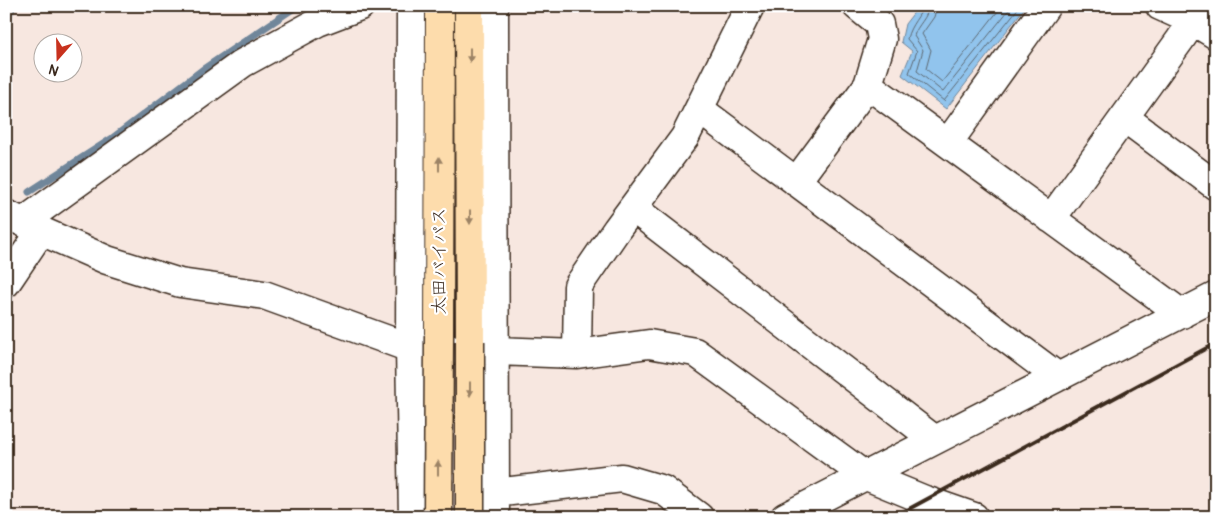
<svg xmlns="http://www.w3.org/2000/svg" width="1222" height="523" font-family="Pangolin,'Klee One',sans-serif">
  <style>
    .water { fill: #91c4ed; stroke: #6f869a }
    .lines { fill: none; stroke-linecap: round; stroke-linejoin: round }
    .shore { stroke: #5d6871; stroke-width: 1 }
    .stream { stroke: #6f869a; stroke-width: 7 }
    .minor-casing { stroke: #3b2a1e; stroke-width: 31 }
    .highway-casing { stroke: #3b2a1e; stroke-width: 31 }
    .minor { stroke: #fff; stroke-width: 28 }
    .highway { stroke: #fddcac; stroke-width: 28 }
    .rail { stroke: #3b2a1e; stroke-width: 4 }
    .highway-bridge-casing { stroke: #3b2a1e; stroke-width: 31; stroke-linecap: butt }
    .highway-bridge { stroke: #fddcac; stroke-width: 28 }
    .oneway { fill: #9c8365 }
    .labels { text-anchor: middle; dominant-baseline: central; stroke-width: 4.5; stroke-linejoin: round; paint-order: stroke }
    .street-label { font-size: 18px; fill: #3b2a1e; stroke: #fff }
  </style>
  <rect width="100%" height="100%" fill="#f7e7e0"/>
  <filter id="ink" filterUnits="userSpaceOnUse"><feTurbulence type="fractalNoise" baseFrequency=".02" numOctaves="2"/><feDisplacementMap in="SourceGraphic" scale="10" xChannelSelector="R" yChannelSelector="G"/><feConvolveMatrix kernelMatrix="1 2 1 2 8 2 1 2 1" color-interpolation-filters="sRGB"/></filter>
  <g filter="url(#ink)">
    <path class="water" d="M 919,6 L 1026,6 L 946,109 L 902,75 L 912,51 L 901,42 L 905,24 Z"/>
    <g class="lines">
      <path class="shore" d="M 923,6 C 921,16 910,24 907,39 L 917,51 L 909,73 L 944,101 L 1020,6
        M 929,6 C 928,18 917,25 914,36 L 923,50 L 917,71 L 943,92 L 1012,6
        M 937,6 L 934,17 L 922,34 L 931,50 L 926,69 L 942,82 L 1002,6"/>
      <path class="stream" d="M 6,21 L 13,6
        M 29,192 L 111,139 L 202,70 L 297,6"/>
      <defs>
        <path id="minor" d="M 411,6 L 410,348 L 413,517
          M 494,6 L 495,517
          M 1160,6 L 1193,21 L 1216,35
          M 868,85 L 1182,314
          M 699,109 L 1058,377
          M 1125,118 L 1216,186
          M 948,143 L 1046,6
          M 796,182 L 868,85 L 882,39 L 879,24 L 857,6
          M 633,208 L 935,440
          M 6,214 L 41,231 L 107,260 L 180,283 L 264,295 L 410,348 L 577,354 L 649,344 L 695,352 L 864,475 L 925,500 L 974,517
          M 1051,219 L 1180,40 L 1193,21 L 1199,6
          M 23,222 L 243,63 L 318,22 L 360,6
          M 6,283 L 41,231
          M 577,354 L 578,286 L 617,229 L 685,137 L 750,6
          M 495,493 L 622,478 L 663,490 L 699,517
          M 785,517 L 1216,296"/>
        <path id="highway" d="M 469,6 L 470,341
          M 439,335 L 440,6"/>
      </defs>
      <use href="#minor" class="minor-casing"/>
      <use href="#highway" class="highway-casing"/>
      <use href="#minor" class="minor"/>
      <use href="#highway" class="highway"/>
      <path class="rail" d="M 894,517 L 1216,343"/>
      <defs>
        <path id="highway-bridge" d="M 438,517 L 439,335
          M 470,517 L 470,341"/>
      </defs>
      <use href="#highway-bridge" class="highway-bridge-casing"/>
      <use href="#highway-bridge" class="highway-bridge"/>
    </g>
    <defs><path id="oneway-solid" d="M-6-.8H1V-3.2L6.5 0L1 3.2V.8H-6Z" transform="scale(1.25)"/></defs>
    <g class="oneway">
      <use href="#oneway-solid" transform="translate(470 55) rotate(90)"/>
      <use href="#oneway-solid" transform="translate(439 164) rotate(-90)"/>
      <use href="#oneway-solid" transform="translate(470 217) rotate(90)"/>
      <use href="#oneway-solid" transform="translate(470 389) rotate(90)"/>
      <use href="#oneway-solid" transform="translate(438 468) rotate(-90)"/>
    </g>
  </g>
  <g class="labels">
    <g class="street-label">
      <text transform="translate(439 261) rotate(-90)">太田バイパス</text>
    </g>
  </g>
  <rect width="1222" height="523" fill="none" stroke="#fff" stroke-width="25"/>
  <rect x="12" y="12" width="1197" height="498" fill="none" stroke="#3b2a1e" stroke-width="2" filter="url(#ink)"/>
  <g transform="translate(58 58) rotate(200)"><circle r="24" fill="#ffffff" stroke="#b1aaa5"/>
  <path d="M0-4L9 19L0 12L-9 19Z" fill="#c8321e"/>
  <text y="-8" font-size="14" font-weight="bold" text-anchor="middle" fill="#3b2a1e">N</text>
  </g>
</svg>
